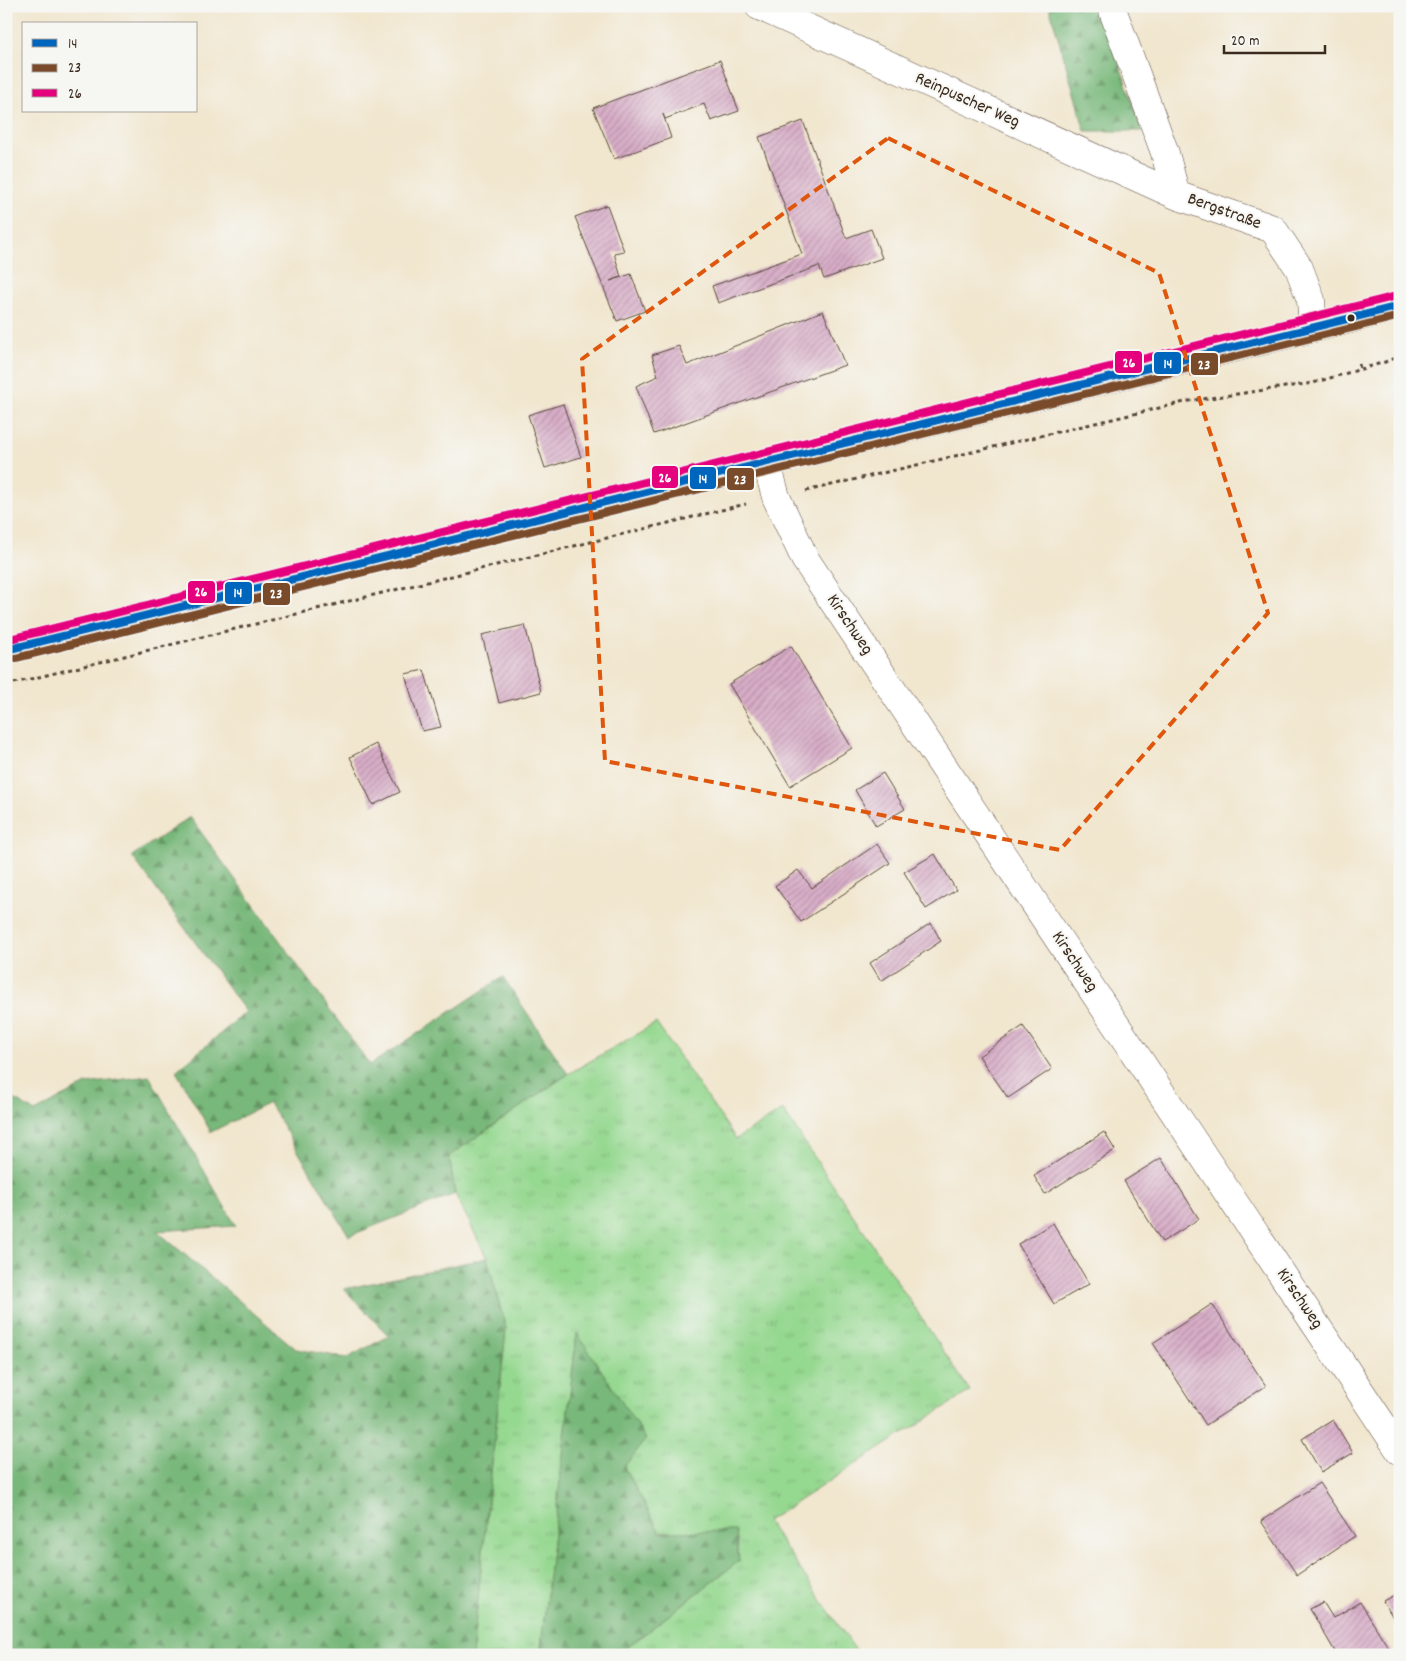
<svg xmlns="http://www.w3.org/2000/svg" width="1406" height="1661" font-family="Dekko,sans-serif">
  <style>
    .grass { fill: url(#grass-tufts); stroke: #688157 }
    .forest { fill: url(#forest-firs); stroke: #5a714c }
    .building { fill: url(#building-hatch) }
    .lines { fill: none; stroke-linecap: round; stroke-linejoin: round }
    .minor-casing { stroke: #564638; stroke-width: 29 }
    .major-casing { stroke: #564638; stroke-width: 29 }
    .path { stroke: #564638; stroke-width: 3; stroke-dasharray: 4 4; stroke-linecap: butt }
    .minor { stroke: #fff; stroke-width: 28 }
    .major { stroke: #fff; stroke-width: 28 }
    .bus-1-casing { stroke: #f6f6f2; stroke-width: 11 }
    .bus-2-casing { stroke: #f6f6f2; stroke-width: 11 }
    .bus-3-casing { stroke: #f6f6f2; stroke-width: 11 }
    .bus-1 { stroke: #0065bd; stroke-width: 8 }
    .bus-2 { stroke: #7a4b2a; stroke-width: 8 }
    .bus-3 { stroke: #e5007d; stroke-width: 8 }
    .marked { fill: none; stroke: #df570d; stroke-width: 4; stroke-dasharray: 10 6; stroke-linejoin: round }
    .bus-dot { fill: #3b2a1e; stroke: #f6f6f2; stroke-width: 2 }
    .labels { text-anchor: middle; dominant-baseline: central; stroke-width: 4; stroke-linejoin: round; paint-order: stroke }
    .street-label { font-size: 18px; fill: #3b2a1e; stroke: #f6f6f2 }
    .line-badge { stroke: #f6f6f2; stroke-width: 2 }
    .badge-label { font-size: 14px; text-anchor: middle; font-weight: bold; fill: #fff }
  </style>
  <defs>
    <pattern id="grass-tufts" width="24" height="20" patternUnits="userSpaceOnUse" patternTransform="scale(1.25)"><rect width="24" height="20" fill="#95d890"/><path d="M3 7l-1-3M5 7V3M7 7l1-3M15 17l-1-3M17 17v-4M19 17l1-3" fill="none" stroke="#81ba7c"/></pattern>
    <pattern id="forest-firs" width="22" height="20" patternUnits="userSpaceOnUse" patternTransform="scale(1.25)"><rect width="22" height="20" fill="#78b87a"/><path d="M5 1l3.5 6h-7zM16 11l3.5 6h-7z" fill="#649663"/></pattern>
    <pattern id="building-hatch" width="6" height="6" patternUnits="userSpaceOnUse" patternTransform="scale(1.25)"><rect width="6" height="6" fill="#d8adc8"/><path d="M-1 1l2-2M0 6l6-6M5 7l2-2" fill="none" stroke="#b08da2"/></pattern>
  </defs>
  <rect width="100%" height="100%" fill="#f6f6f2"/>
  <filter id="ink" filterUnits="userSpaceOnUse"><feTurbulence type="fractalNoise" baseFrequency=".02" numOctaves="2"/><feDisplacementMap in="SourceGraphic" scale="10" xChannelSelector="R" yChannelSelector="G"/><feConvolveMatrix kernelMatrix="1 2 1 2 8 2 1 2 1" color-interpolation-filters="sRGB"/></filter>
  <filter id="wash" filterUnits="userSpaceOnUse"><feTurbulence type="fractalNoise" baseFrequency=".0096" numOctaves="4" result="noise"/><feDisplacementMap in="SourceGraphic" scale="20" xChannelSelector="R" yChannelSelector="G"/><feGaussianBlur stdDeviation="1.12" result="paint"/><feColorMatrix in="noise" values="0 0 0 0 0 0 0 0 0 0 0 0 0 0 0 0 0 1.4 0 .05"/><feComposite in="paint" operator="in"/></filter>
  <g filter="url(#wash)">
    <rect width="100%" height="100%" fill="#f1e6ce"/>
    <path class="grass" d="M 656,1023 L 736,1139 L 783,1110 L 970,1391 L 767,1521 L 859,1655 L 617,1655 L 739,1561 L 736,1532 L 660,1533 L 624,1467 L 577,1333 L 540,1655 L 472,1655 L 506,1329 L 487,1258 L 455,1194 L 449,1156 L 568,1074 Z"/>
    <path class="forest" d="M 1049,6 L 1100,6 L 1142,131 L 1085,131 Z
      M 190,817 L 370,1065 L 503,977 L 568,1074 L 449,1156 L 455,1194 L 349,1236 L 269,1103 L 211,1132 L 176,1071 L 246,1012 L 132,856 Z
      M 149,1076 L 236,1226 L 157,1231 L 296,1349 L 347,1358 L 389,1336 L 344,1289 L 487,1258 L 506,1329 L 472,1655 L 27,1655 L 15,1650 L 13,1655 L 6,1655 L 6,1094 L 35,1112 L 86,1084 Z
      M 577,1333 L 646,1439 L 624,1467 L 660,1532 L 736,1531 L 739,1561 L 617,1655 L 540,1655 Z"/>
    <g id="blocks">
      <path class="building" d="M 720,60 L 739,111 L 711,121 L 704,104 L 665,119 L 663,114 L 671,138 L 614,159 L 593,108 Z
        M 803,121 L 846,238 L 871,229 L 882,258 L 824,279 L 819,266 L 718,303 L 712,286 L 802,254 L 759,137 Z
        M 607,205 L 624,251 L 614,253 L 621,277 L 610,281 L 631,274 L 645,311 L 617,321 L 575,217 Z
        M 823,311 L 845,365 L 654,434 L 636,386 L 658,376 L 652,355 L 679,346 L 687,365 Z
        M 563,404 L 581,457 L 545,468 L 528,415 Z
        M 525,625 L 541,692 L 499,703 L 482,635 Z
        M 791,646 L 852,748 L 790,786 L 729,684 Z
        M 424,670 L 441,727 L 422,731 L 405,674 Z
        M 376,744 L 400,792 L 373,805 L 350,757 Z
        M 883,773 L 905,809 L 876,826 L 855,790 Z
        M 877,844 L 890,863 L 801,922 L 775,886 L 798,870 L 812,888 Z
        M 935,854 L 956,890 L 926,909 L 904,872 Z
        M 931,923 L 941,941 L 881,981 L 870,963 Z
        M 1023,1026 L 1052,1069 L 1008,1098 L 979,1056 Z
        M 1104,1132 L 1115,1150 L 1045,1194 L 1034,1176 Z
        M 1161,1158 L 1199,1219 L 1162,1242 L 1124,1181 Z
        M 1053,1223 L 1089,1284 L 1054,1304 L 1018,1244 Z
        M 1212,1304 L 1266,1386 L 1206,1425 L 1153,1343 Z
        M 1333,1420 L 1353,1453 L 1321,1472 L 1302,1439 Z
        M 1319,1483 L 1355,1536 L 1297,1575 L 1261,1521 Z
        M 1400,1592 L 1400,1629 L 1383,1601 Z
        M 1323,1602 L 1333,1618 L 1360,1602 L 1393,1655 L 1337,1655 L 1310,1609 Z"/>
    </g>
  </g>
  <g filter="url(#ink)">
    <use href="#blocks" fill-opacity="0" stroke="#564638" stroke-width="1"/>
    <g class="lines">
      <defs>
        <path id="minor" d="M 759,6 L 1176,195
          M 1111,6 L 1165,153 L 1176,195 L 1273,229 L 1299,268 L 1311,300 L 1313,328
          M 767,464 L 776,497 L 805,559 L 1400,1451"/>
        <path id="major" d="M 6,650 L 1351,319 L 1400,306"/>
      </defs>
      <use href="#minor" class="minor-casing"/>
      <use href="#major" class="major-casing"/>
      <path class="path" d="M 1359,364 L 1360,369
        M 806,491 L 1189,401 L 1313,383 L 1385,362 L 1400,356
        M 6,685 L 746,504"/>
      <use href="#minor" class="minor"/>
      <use href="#major" class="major"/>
      <defs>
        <path id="bus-1" d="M 6,650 L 1400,306"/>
        <path id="bus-2" d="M 8,660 L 1400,316"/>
        <path id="bus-3" d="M 6,640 L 1397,296"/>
      </defs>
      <use href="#bus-1" class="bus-1-casing"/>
      <use href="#bus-2" class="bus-2-casing"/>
      <use href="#bus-3" class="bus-3-casing"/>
      <use href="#bus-1" class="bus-1"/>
      <use href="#bus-2" class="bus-2"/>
      <use href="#bus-3" class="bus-3"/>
    </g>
  </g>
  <path class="marked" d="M 888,138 L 1159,273 L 1268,613 L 1060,850 L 605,761 L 582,359 Z"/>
  <circle class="bus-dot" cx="1351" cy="318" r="4.5"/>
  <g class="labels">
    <g class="street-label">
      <text transform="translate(967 101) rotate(24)">Reinpuscher Weg</text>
      <text transform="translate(1224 212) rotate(20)">Bergstraße</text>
      <text transform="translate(849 625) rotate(56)">Kirschweg</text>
      <text transform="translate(1074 962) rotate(56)">Kirschweg</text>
      <text transform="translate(1299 1299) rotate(56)">Kirschweg</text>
    </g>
  </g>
  <g class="line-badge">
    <rect x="1114" y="350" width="29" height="24" rx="5" fill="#e5007d"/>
    <rect x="1153" y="351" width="29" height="24" rx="5" fill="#0065bd"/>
    <rect x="1190" y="352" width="29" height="24" rx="5" fill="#7a4b2a"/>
    <rect x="651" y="465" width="28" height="24" rx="5" fill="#e5007d"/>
    <rect x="689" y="466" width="28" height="24" rx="5" fill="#0065bd"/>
    <rect x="726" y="467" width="29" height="24" rx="5" fill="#7a4b2a"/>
    <rect x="187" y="580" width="29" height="24" rx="5" fill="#e5007d"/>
    <rect x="224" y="581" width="29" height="24" rx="5" fill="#0065bd"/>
    <rect x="262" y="582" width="29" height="24" rx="5" fill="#7a4b2a"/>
  </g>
  <g class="badge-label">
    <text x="1129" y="367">26</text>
    <text x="1168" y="368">14</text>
    <text x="1204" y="369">23</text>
    <text x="665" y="482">26</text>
    <text x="703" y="483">14</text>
    <text x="740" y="484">23</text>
    <text x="201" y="596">26</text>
    <text x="238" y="597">14</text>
    <text x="276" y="598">23</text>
  </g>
  <rect width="1406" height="1661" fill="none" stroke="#f6f6f2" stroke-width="25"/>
  <rect x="22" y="22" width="175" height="90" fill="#f6f6f2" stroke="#aba49d"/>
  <rect x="32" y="39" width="25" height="8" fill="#0065bd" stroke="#aba49d"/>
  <text x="68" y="48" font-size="15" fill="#3b2a1e">14</text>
  <rect x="32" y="64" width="25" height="8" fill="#7a4b2a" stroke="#aba49d"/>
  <text x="68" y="72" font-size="15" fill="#3b2a1e">23</text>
  <rect x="32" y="89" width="25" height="8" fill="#e5007d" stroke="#aba49d"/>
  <text x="68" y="98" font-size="15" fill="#3b2a1e">26</text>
  <path d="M1224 45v8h101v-8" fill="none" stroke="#3b2a1e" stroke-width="2.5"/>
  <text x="1231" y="45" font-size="15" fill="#3b2a1e" stroke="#f6f6f2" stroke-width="4" paint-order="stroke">20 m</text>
</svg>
